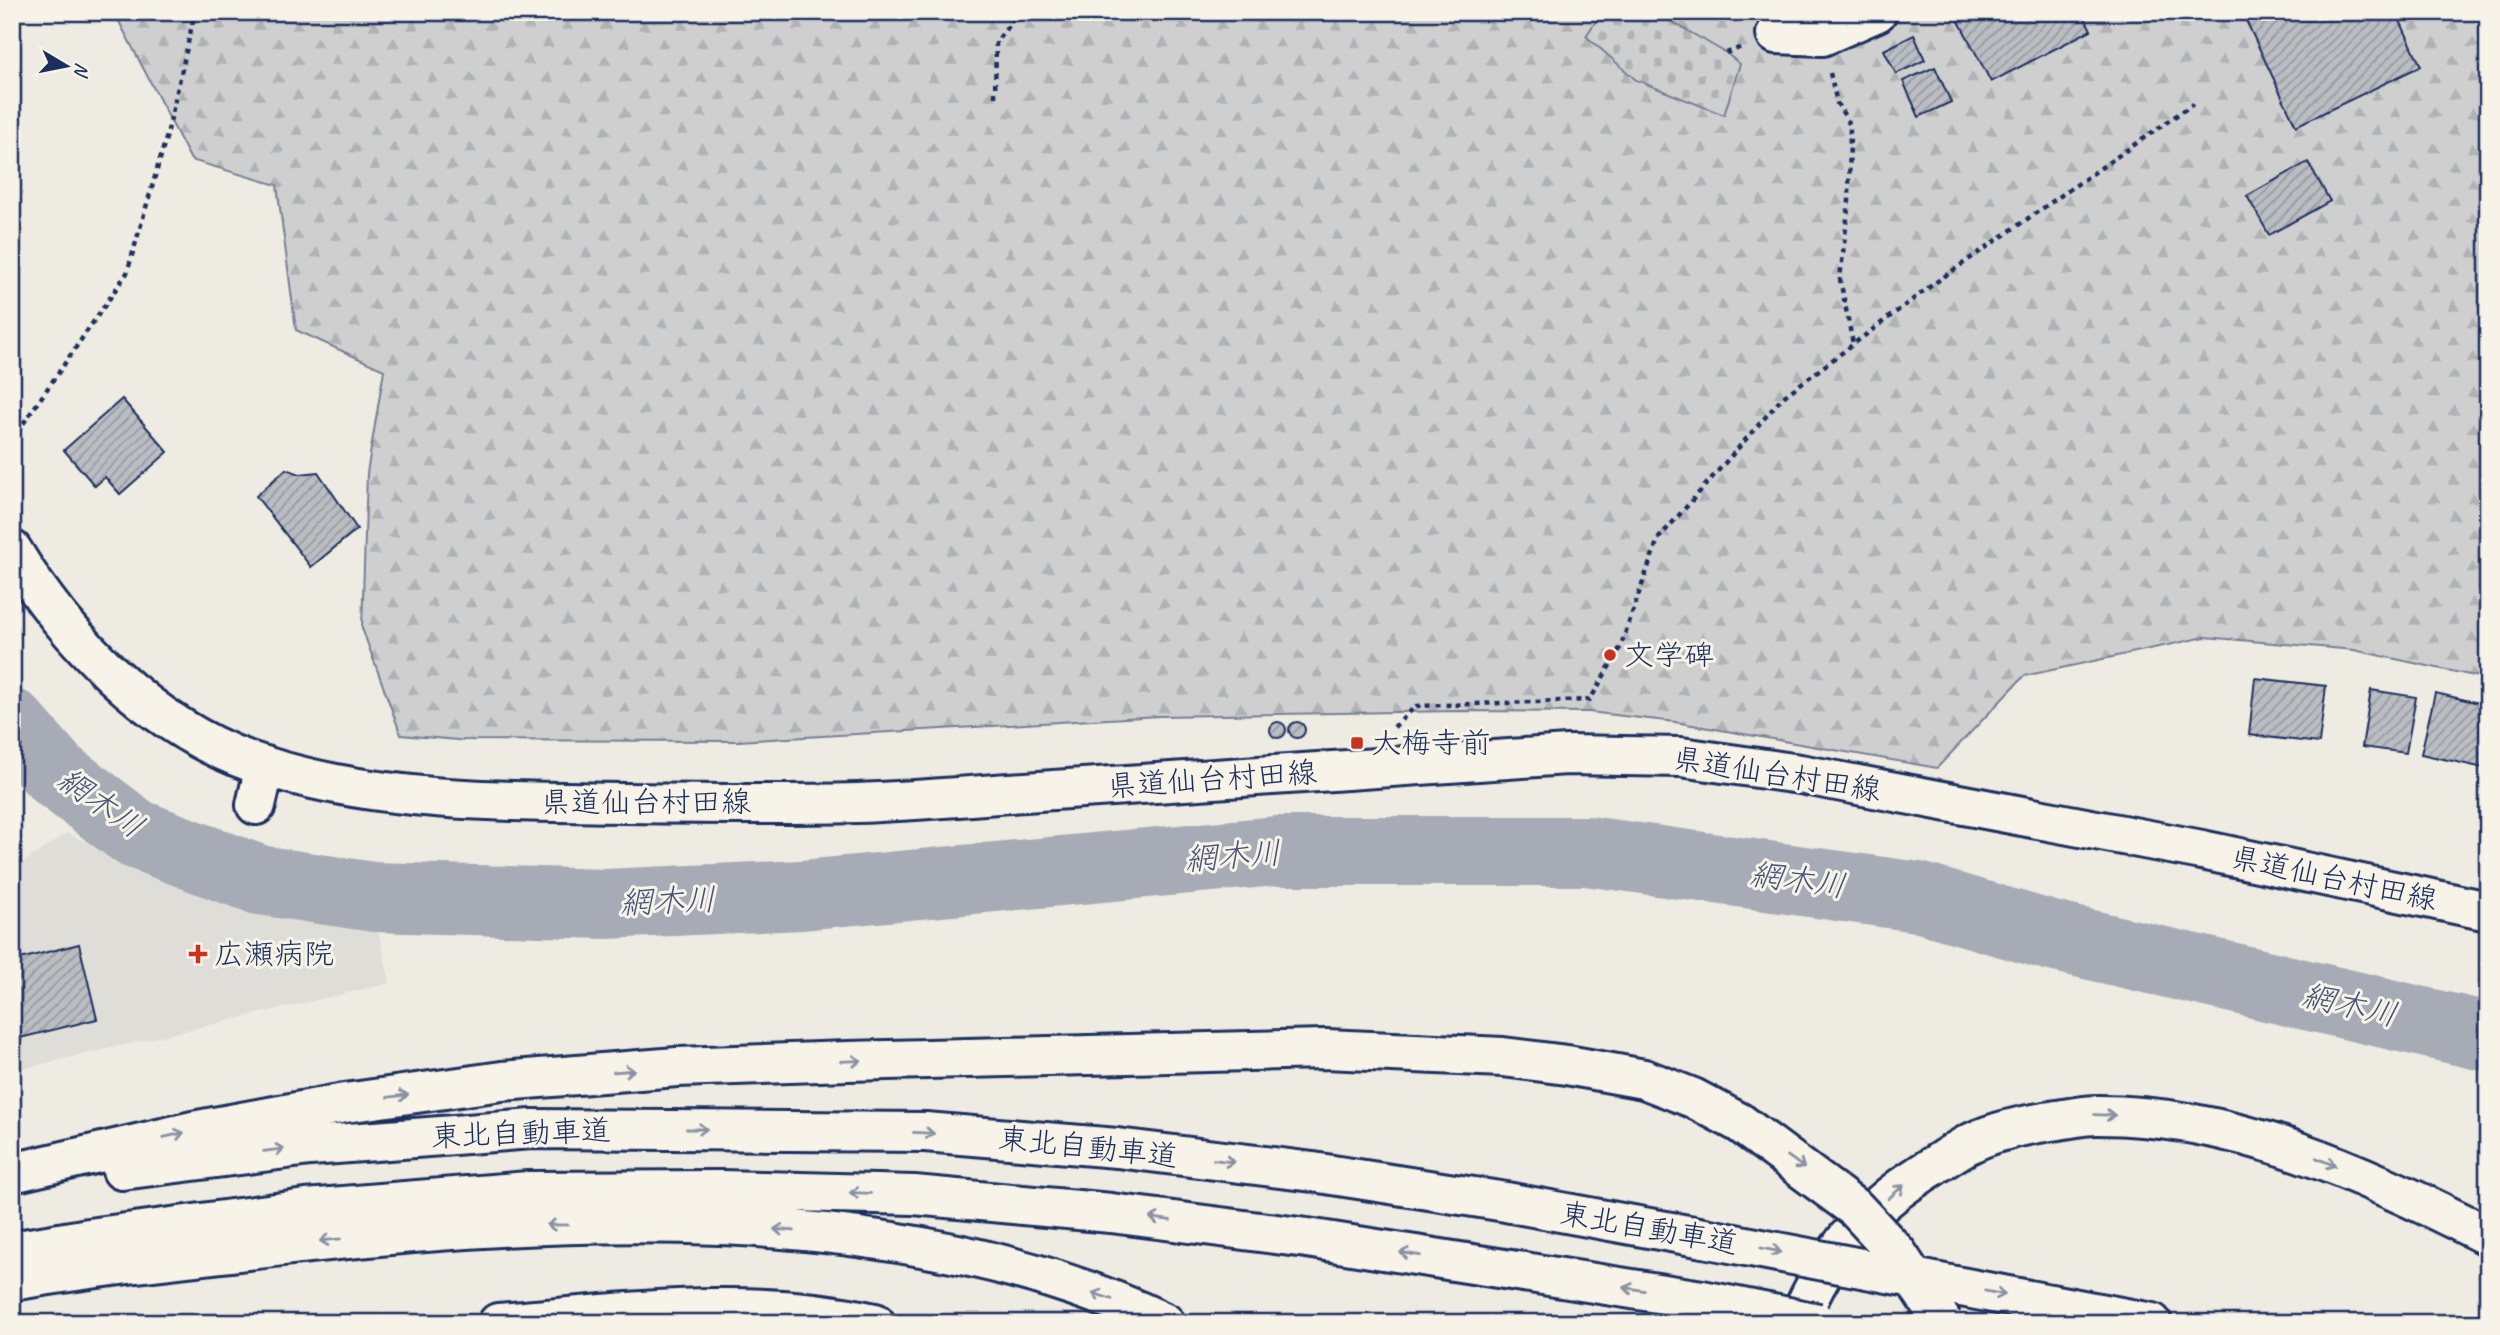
<svg xmlns="http://www.w3.org/2000/svg" width="2500" height="1335" font-family="Caveat,'Klee One',sans-serif">
  <style>
    .built { fill: #deddd8 }
    .forest { fill: url(#forest-firs); stroke: #757f96; stroke-width: 2 }
    .cemetery { fill: url(#cemetery-stones); stroke: #757f96; stroke-width: 2 }
    .lines { fill: none; stroke-linecap: round; stroke-linejoin: round }
    .river { stroke: #a6abb5; stroke-width: 70 }
    .building { fill: url(#building-hatch); stroke: #1b2f5e; stroke-width: 2 }
    .minor-casing { stroke: #1b2f5e; stroke-width: 44 }
    .major-casing { stroke: #1b2f5e; stroke-width: 44 }
    .highway-casing { stroke: #1b2f5e; stroke-width: 44 }
    .path { stroke: #1b2f5e; stroke-width: 4.5; stroke-dasharray: 5 5; stroke-linecap: butt }
    .minor { stroke: #f7f3e8; stroke-width: 38 }
    .major { stroke: #f7f3e8; stroke-width: 38 }
    .highway { stroke: #f7f3e8; stroke-width: 38 }
    .highway-bridge-casing { stroke: #1b2f5e; stroke-width: 44; stroke-linecap: butt }
    .highway-bridge { stroke: #f7f3e8; stroke-width: 38 }
    .oneway { stroke: #8991a3 }
    .poi-dot { fill: #c8321e; stroke: #f7f3e8; stroke-width: 2.5 }
    .labels { text-anchor: middle; dominant-baseline: central; stroke-width: 6; stroke-linejoin: round; paint-order: stroke }
    .poi-label { font-size: 30px; fill: #1b2f5e; stroke: #f7f3e8; text-anchor: start }
    .street-label { font-size: 30px; fill: #1b2f5e; stroke: #f7f3e8 }
    .water-label { font-size: 32px; font-style: italic; fill: #455478; stroke: #f7f3e8 }
  </style>
  <defs>
    <pattern id="forest-firs" width="22" height="20" patternUnits="userSpaceOnUse" patternTransform="scale(1.75)"><rect width="22" height="20" fill="#cfcfcf"/><path d="M5 1l3.5 6h-7zM16 11l3.5 6h-7z" fill="#b1b2b4"/></pattern>
    <pattern id="cemetery-stones" width="16" height="16" patternUnits="userSpaceOnUse" patternTransform="scale(1.75)"><rect width="16" height="16" fill="#cfcfcf"/><path d="M2 7V4a2 2 0 0 1 4 0v3zM10 15v-3a2 2 0 0 1 4 0v3z" fill="#b1b2b4"/></pattern>
    <pattern id="building-hatch" width="6" height="6" patternUnits="userSpaceOnUse" patternTransform="scale(1.75)"><rect width="6" height="6" fill="#babdc2"/><path d="M-1 1l2-2M0 6l6-6M5 7l2-2" fill="none" stroke="#969aa1"/></pattern>
  </defs>
  <rect width="100%" height="100%" fill="#eeebe2"/>
  <filter id="ink" filterUnits="userSpaceOnUse"><feTurbulence type="fractalNoise" baseFrequency=".0143" numOctaves="2"/><feDisplacementMap in="SourceGraphic" scale="14" xChannelSelector="R" yChannelSelector="G"/><feConvolveMatrix kernelMatrix="1 2 1 2 8 2 1 2 1" color-interpolation-filters="sRGB"/></filter>
  <g filter="url(#ink)">
    <path class="built" d="M 67,833 L 246,914 L 377,924 L 390,983 L 12,1071 L 12,870 Z"/>
    <path class="forest" d="M 114,12 L 2488,12 L 2488,679 L 2354,650 L 2205,637 L 2024,676 L 1937,768 L 1675,722 L 1589,712 L 1459,711 L 1159,716 L 738,741 L 458,740 L 401,735 L 362,628 L 367,473 L 384,370 L 296,330 L 277,185 L 191,160 Z"/>
    <path class="cemetery" d="M 1602,12 L 1655,12 L 1726,53 L 1740,64 L 1724,115 L 1636,80 L 1586,36 Z"/>
    <g class="lines">
      <path class="river" d="M 12,724 L 56,774 L 136,834 L 259,880 L 374,897 L 605,904 L 802,895 L 1276,851 L 1587,851 L 1918,897 L 2052,936 L 2488,1037"/>
    </g>
    <path class="building" d="M 1954,12 L 2082,12 L 2091,30 L 1991,82 Z
      M 2242,12 L 2396,12 L 2421,66 L 2296,126 Z
      M 1914,35 L 1925,60 L 1896,74 L 1884,50 Z
      M 1935,67 L 1951,102 L 1919,117 L 1903,81 Z
      M 2308,162 L 2330,201 L 2269,235 L 2247,196 Z
      M 122,399 L 168,452 L 120,494 L 105,477 L 95,486 L 64,450 Z
      M 286,469 L 300,474 L 318,472 L 357,529 L 311,567 L 256,496 Z
      M 2255,678 L 2326,686 L 2319,743 L 2249,735 Z
      M 2371,690 L 2416,697 L 2406,753 L 2362,747 Z
      M 2435,693 L 2488,705 L 2488,769 L 2421,754 Z
      M1270 730a8 8 0 1 1 16 0a8 8 0 1 1-16 0Z
      M1289 730a8 8 0 1 1 16 0a8 8 0 1 1-16 0Z
      M 79,944 L 97,1019 L 12,1040 L 12,961 Z"/>
    <g class="lines">
      <defs>
        <path id="minor" d="M 1776,34 L 1822,36 L 1877,12
          M 256,805 L 265,766
          M 498,1323 C 625,1313 749,1295 875,1323"/>
        <path id="major" d="M 12,550 C 65,638 150,726 249,761 C 369,803 499,801 625,803 C 702,804 780,805 857,803 C 917,801 978,795 1039,791 C 1215,780 1391,766 1567,755 L 1681,757 L 1800,774 L 2202,850 L 2488,911"/>
        <path id="highway" d="M 122,1170 L 310,1146 L 532,1129 L 925,1132 L 1117,1148 L 1313,1172 L 1506,1202 L 1704,1238
          M 12,1173 L 193,1131 L 345,1103 L 502,1081 L 677,1067 L 848,1061 L 1326,1049 L 1503,1057 L 1567,1065 L 1644,1079 L 1693,1098 L 1740,1123
          M 12,1251 L 89,1238 L 306,1209 L 528,1191 L 720,1190 L 914,1195 L 1111,1213 L 1307,1238 L 1702,1300
          M 12,1281 C 99,1266 187,1257 274,1247 C 558,1214 901,1197 1165,1323
          M 2050,1304 L 2152,1323
          M 1798,1323 C 1823,1259 1866,1208 1924,1172 C 1938,1163 1951,1154 1965,1146 C 1988,1133 2024,1125 2051,1121 C 2066,1119 2082,1115 2098,1115 C 2237,1115 2366,1174 2488,1236"/>
      </defs>
      <use href="#minor" class="minor-casing"/>
      <use href="#major" class="major-casing"/>
      <use href="#highway" class="highway-casing"/>
      <path class="path" d="M 1726,53 L 1742,47
        M 1830,73 L 1837,103 L 1850,125 L 1849,201 L 1840,279 L 1853,344
        M 995,97 L 996,42 L 1019,12
        M 12,440 L 127,273 L 167,135 L 195,12
        M 1394,727 L 1416,706 L 1590,700 L 1620,648 L 1658,539 L 1783,397 L 1932,285 L 2193,104"/>
      <use href="#minor" class="minor"/>
      <use href="#major" class="major"/>
      <use href="#highway" class="highway"/>
      <defs>
        <path id="highway-bridge" d="M 1740,1123 L 1856,1209 L 1897,1253 L 1943,1323
          M 1704,1238 L 2050,1304
          M 1702,1300 L 1818,1323"/>
      </defs>
      <use href="#highway-bridge" class="highway-bridge-casing"/>
      <use href="#highway-bridge" class="highway-bridge"/>
    </g>
    <defs><path id="oneway-shaft" d="M-6 0H5M1.5-3L5.5 0L1.5 3" fill="none" stroke-width="1.6" stroke-linecap="round" stroke-linejoin="round" transform="scale(1.75)"/></defs>
    <g class="oneway">
      <use href="#oneway-shaft" transform="translate(851 1061) rotate(-2)"/>
      <use href="#oneway-shaft" transform="translate(624 1071) rotate(-5)"/>
      <use href="#oneway-shaft" transform="translate(398 1096) rotate(-8)"/>
      <use href="#oneway-shaft" transform="translate(2105 1115) rotate(2)"/>
      <use href="#oneway-shaft" transform="translate(697 1129)"/>
      <use href="#oneway-shaft" transform="translate(924 1133) rotate(3)"/>
      <use href="#oneway-shaft" transform="translate(174 1135) rotate(-13)"/>
      <use href="#oneway-shaft" transform="translate(274 1150) rotate(-7)"/>
      <use href="#oneway-shaft" transform="translate(1224 1161) rotate(7)"/>
      <use href="#oneway-shaft" transform="translate(1796 1162) rotate(36)"/>
      <use href="#oneway-shaft" transform="translate(2326 1162) rotate(23)"/>
      <use href="#oneway-shaft" transform="translate(1896 1192) rotate(-41)"/>
      <use href="#oneway-shaft" transform="translate(860 1193) rotate(-178)"/>
      <use href="#oneway-shaft" transform="translate(1160 1219) rotate(-173)"/>
      <use href="#oneway-shaft" transform="translate(557 1225) rotate(179)"/>
      <use href="#oneway-shaft" transform="translate(784 1230) rotate(-175)"/>
      <use href="#oneway-shaft" transform="translate(330 1240) rotate(174)"/>
      <use href="#oneway-shaft" transform="translate(1771 1250) rotate(11)"/>
      <use href="#oneway-shaft" transform="translate(1410 1254) rotate(-171)"/>
      <use href="#oneway-shaft" transform="translate(1634 1289) rotate(-171)"/>
      <use href="#oneway-shaft" transform="translate(1995 1293) rotate(11)"/>
      <use href="#oneway-shaft" transform="translate(1102 1296) rotate(-162)"/>
    </g>
  </g>
  <g class="poi-dot">
    <circle cx="1610" cy="655" r="7"/>
    <rect x="1350" y="736" width="14" height="14" rx="3.5"/>
    <path d="M194.5 943.5h7v7h7v7h-7v7h-7v-7h-7v-7h7z"/>
  </g>
  <g class="labels">
    <g class="poi-label">
      <text x="1624" y="655">文学碑</text>
      <text x="1371" y="743">大梅寺前</text>
      <text x="214" y="954">広瀬病院</text>
    </g>
    <g class="street-label">
      <text transform="translate(1777 774) rotate(9)">県道仙台村田線</text>
      <text transform="translate(1212 779) rotate(-4)">県道仙台村田線</text>
      <text x="646" y="802">県道仙台村田線</text>
      <text transform="translate(2334 878) rotate(12)">県道仙台村田線</text>
      <text transform="translate(521 1133) rotate(-2)">東北自動車道</text>
      <text transform="translate(1088 1147) rotate(6)">東北自動車道</text>
      <text transform="translate(1649 1228) rotate(10)">東北自動車道</text>
    </g>
    <g class="water-label">
      <text transform="translate(101 803) rotate(35)">網木川</text>
      <text transform="translate(1233 856) rotate(-4)">網木川</text>
      <text transform="translate(1798 880) rotate(8)">網木川</text>
      <text transform="translate(668 901) rotate(-2)">網木川</text>
      <text transform="translate(2350 1005) rotate(13)">網木川</text>
    </g>
  </g>
  <rect width="2500" height="1335" fill="none" stroke="#f7f3e8" stroke-width="42"/>
  <rect x="21" y="21" width="2458" height="1293" fill="none" stroke="#1b2f5e" stroke-width="2.5" filter="url(#ink)"/>
  <g transform="translate(66 66) rotate(100)" stroke="#f7f3e8" stroke-width="5" paint-order="stroke">
  <path d="M0-5L12 26L0 18L-12 26Z" fill="#1b2f5e"/>
  <text y="-10" font-size="19" font-weight="bold" text-anchor="middle" fill="#1b2f5e">N</text>
  </g>
</svg>
